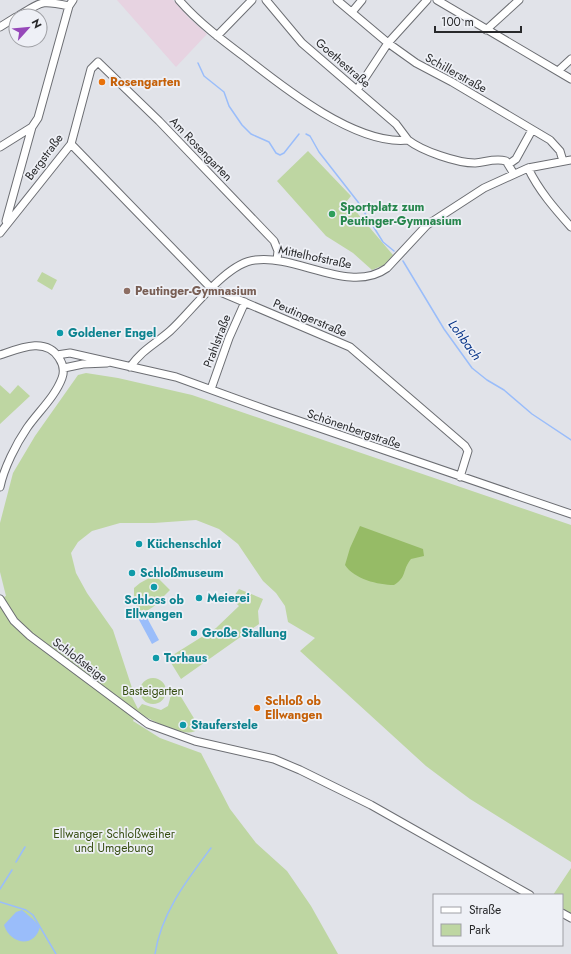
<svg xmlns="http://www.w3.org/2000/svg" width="571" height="954" font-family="Jost,sans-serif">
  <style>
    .industrial { fill: #e7d3e1 }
    .green { fill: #bed6a2 }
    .forest { fill: #96bb66 }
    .water { fill: #9abdfa }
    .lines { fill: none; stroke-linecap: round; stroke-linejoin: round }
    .stream { stroke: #9abdfa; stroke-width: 1.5 }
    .minor-casing { stroke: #6c6e73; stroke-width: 9 }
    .minor { stroke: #fff; stroke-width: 7 }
    .food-dot { fill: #e8710a; stroke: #eef0f6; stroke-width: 1.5 }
    .leisure-dot { fill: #2e9e5b; stroke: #eef0f6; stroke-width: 1.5 }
    .education-dot { fill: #8d6e63; stroke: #eef0f6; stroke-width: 1.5 }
    .culture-dot { fill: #0f9aa8; stroke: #eef0f6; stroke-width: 1.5 }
    .labels { text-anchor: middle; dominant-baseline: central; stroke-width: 3.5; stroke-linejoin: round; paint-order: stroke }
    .street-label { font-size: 12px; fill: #28292b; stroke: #eef0f6 }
    .food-label { font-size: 12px; font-weight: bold; fill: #c56008; stroke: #eef0f6; text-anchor: start }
    .leisure-label { font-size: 12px; font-weight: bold; fill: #27864d; stroke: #eef0f6; text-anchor: start }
    .education-label { font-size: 12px; font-weight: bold; fill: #785e54; stroke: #eef0f6; text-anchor: start }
    .culture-label { font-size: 12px; font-weight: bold; fill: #0d838f; stroke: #eef0f6; text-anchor: start }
    .park-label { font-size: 12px; fill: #384f13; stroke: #eef0f6 }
    .water-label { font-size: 13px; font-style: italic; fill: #033186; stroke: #eef0f6 }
  </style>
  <rect width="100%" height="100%" fill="#e1e3e9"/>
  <path class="industrial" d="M 117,0 L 173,0 L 189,18 L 207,34 L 176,67 Z"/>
  <path class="green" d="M 308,151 L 351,196 L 347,201 L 393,255 L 384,265 L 372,270 L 353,253 L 326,236 L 277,181 Z
    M 42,272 L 57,280 L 52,290 L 37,281 Z
    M 86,373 L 118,378 L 192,395 L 571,525 L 571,862 L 470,799 L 426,766 L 300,651 L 315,638 L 288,622 L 285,606 L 276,593 L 263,581 L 238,544 L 219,529 L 196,520 L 154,523 L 120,523 L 92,531 L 78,542 L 71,553 L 76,573 L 87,593 L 113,630 L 132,688 L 132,697 L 138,709 L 142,704 L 161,710 L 168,706 L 171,695 L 171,690 L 175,687 L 195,720 L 198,729 C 188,741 147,718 137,712 L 133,721 L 160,738 L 201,753 L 230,809 L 256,843 L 287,871 L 311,906 L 338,954 L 0,954 L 0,599 L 6,596 L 0,572 L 0,523 L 13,473 L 35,436 L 78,375 Z
    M 0,385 L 10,394 L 18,385 L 30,396 L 0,424 Z
    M 153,576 L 159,579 L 170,590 L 153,607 L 140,615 L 134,600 L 134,588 L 140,583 Z
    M 239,589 L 263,599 L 258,611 L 259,624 L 181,679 L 168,658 L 216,628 L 239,606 L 232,599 Z
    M140 691a13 13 0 1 1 26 0a13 13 0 1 1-26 0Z
    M 571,868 L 571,916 L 562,910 L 562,895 L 553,895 Z"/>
  <path class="forest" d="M 360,526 L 423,549 L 424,556 L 411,559 C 402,570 407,577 394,585 C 378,585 354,579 345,565 L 350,548 Z"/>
  <path class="water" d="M 145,614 L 159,640 L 152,644 L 138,618 Z
    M 22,910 L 35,921 L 40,927 C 34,949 10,944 4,925 L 16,912 Z"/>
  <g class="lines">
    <path class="stream" d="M 198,63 L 204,76 L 224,92 L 229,106 L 242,125 L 251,134 L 269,142 L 276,153 L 280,155 L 284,153 L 299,134
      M 306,134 L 310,136 L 319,152 L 358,202 L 383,242 L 394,251
      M 403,261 L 444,329 L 472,368 L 487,380 L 504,390 L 532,414 L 571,440
      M 16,862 L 25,847
      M 0,889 L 12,870
      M 0,902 L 26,910 L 33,915 L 56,954
      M 155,954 C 161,913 187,880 211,848"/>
    <defs>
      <path id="minor" d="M 179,0 C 198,22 222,40 246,58 C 284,88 357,146 408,140 C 422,151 457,163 475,163 C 486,162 495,158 506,161 L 514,174
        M 266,0 L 302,43 L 396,124 L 408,140
        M 337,0 L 388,43 L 416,63 L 452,82 L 550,140 L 560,151 L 563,161
        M 437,0 L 571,79
        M 352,12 L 362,0
        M 18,16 C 43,1 41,0 69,6
        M 0,27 L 16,17
        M 486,30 L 519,0
        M 217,36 L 252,0
        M 558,71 L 571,59
        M 357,90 L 388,43 L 427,0
        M 71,144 L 211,288 L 350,347 L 465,446 L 468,451 L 460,477
        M 0,147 L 32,127
        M 509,164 L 516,159 L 532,130
        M 528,168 C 539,191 555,209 571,227
        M 6,221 L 32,127 L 38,118 L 69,6 L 73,0
        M 0,233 L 71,144 L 91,69 L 98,62 L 159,121 L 274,241 L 278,251 L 277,260
        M 0,355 C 18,349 46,336 59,358 C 63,364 65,370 62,378 C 55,397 38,412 27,428 C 16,444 4,468 0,487
        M 57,355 L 70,353 L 176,377 L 270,411 L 571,514
        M 130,367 C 143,349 154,345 170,331 C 192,311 226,263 255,260 C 297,254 350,295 387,268 L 427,225 L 484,188 L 528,168 L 571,160
        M 64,368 L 83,364 L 107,363
        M 211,389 L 229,338 L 245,302
        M 0,599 L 14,621 L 30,636 L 148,724 L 195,741 L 274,759 L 300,770 L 371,805 L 530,895
        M 562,913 L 571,918"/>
    </defs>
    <use href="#minor" class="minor-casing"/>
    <use href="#minor" class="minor"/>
  </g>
  <g class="food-dot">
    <circle cx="102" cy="82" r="4"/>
    <circle cx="257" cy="708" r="4"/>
  </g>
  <circle class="leisure-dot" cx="332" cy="214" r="4"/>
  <circle class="education-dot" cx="127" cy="291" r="4"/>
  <g class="culture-dot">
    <circle cx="60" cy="333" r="4"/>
    <circle cx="139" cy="544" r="4"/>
    <circle cx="132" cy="573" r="4"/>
    <circle cx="154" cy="587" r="4"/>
    <circle cx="199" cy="598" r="4"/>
    <circle cx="194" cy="633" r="4"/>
    <circle cx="156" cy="658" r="4"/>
    <circle cx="183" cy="725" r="4"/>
  </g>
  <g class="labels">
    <g class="street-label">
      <text transform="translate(343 63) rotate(41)">Goethestraße</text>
      <text transform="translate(456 73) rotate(29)">Schillerstraße</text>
      <text transform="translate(201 149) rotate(46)">Am Rosengarten</text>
      <text transform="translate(44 157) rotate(-53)">Bergstraße</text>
      <text transform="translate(315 257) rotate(12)">Mittelhofstraße</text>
      <text transform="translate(310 318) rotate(23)">Peutingerstraße</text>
      <text transform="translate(217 341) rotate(-69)">Prahlstraße</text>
      <text transform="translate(354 429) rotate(19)">Schönenbergstraße</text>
      <text transform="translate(80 660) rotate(37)">Schloßsteige</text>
    </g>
    <g class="food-label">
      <text x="110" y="82">Rosengarten</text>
      <text x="265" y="701">Schloß ob<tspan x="265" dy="14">Ellwangen</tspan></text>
    </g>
    <g class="leisure-label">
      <text x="340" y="207">Sportplatz zum<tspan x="340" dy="14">Peutinger-Gymnasium</tspan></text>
    </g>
    <g class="education-label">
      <text x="135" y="291">Peutinger-Gymnasium</text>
    </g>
    <g class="culture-label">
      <text x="68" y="333">Goldener Engel</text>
      <text x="147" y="544">Küchenschlot</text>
      <text x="140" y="573">Schloßmuseum</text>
      <text x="207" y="598">Meierei</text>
      <text x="154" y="600" text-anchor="middle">Schloss ob<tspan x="154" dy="14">Ellwangen</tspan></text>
      <text x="202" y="633">Große Stallung</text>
      <text x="164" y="658">Torhaus</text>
      <text x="191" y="725">Stauferstele</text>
    </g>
    <g class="park-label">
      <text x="153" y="691">Basteigarten</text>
      <text x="114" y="834">Ellwanger Schloßweiher<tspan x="114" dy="14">und Umgebung</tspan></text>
    </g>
    <g class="water-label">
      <text transform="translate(465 340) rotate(54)">Lohbach</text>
    </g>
  </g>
  <rect x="433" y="894" width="130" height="52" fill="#eef0f6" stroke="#9fa0a5"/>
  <rect x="441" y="907" width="20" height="6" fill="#ffffff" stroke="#9fa0a5"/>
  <text x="469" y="914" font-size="12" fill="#28292b">Straße</text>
  <rect x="441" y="924" width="20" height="12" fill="#bed6a2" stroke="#9fa0a5"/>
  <text x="469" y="934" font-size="12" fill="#28292b">Park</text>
  <g transform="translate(28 28) rotate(63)"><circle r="19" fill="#eef0f6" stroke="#9fa0a5"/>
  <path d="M0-3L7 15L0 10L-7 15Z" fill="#9648b9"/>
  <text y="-6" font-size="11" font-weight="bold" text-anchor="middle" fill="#28292b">N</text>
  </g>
  <path d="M435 26v6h86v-6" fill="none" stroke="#28292b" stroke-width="2"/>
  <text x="441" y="26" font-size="12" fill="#28292b" stroke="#eef0f6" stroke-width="3" paint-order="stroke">100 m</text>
</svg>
